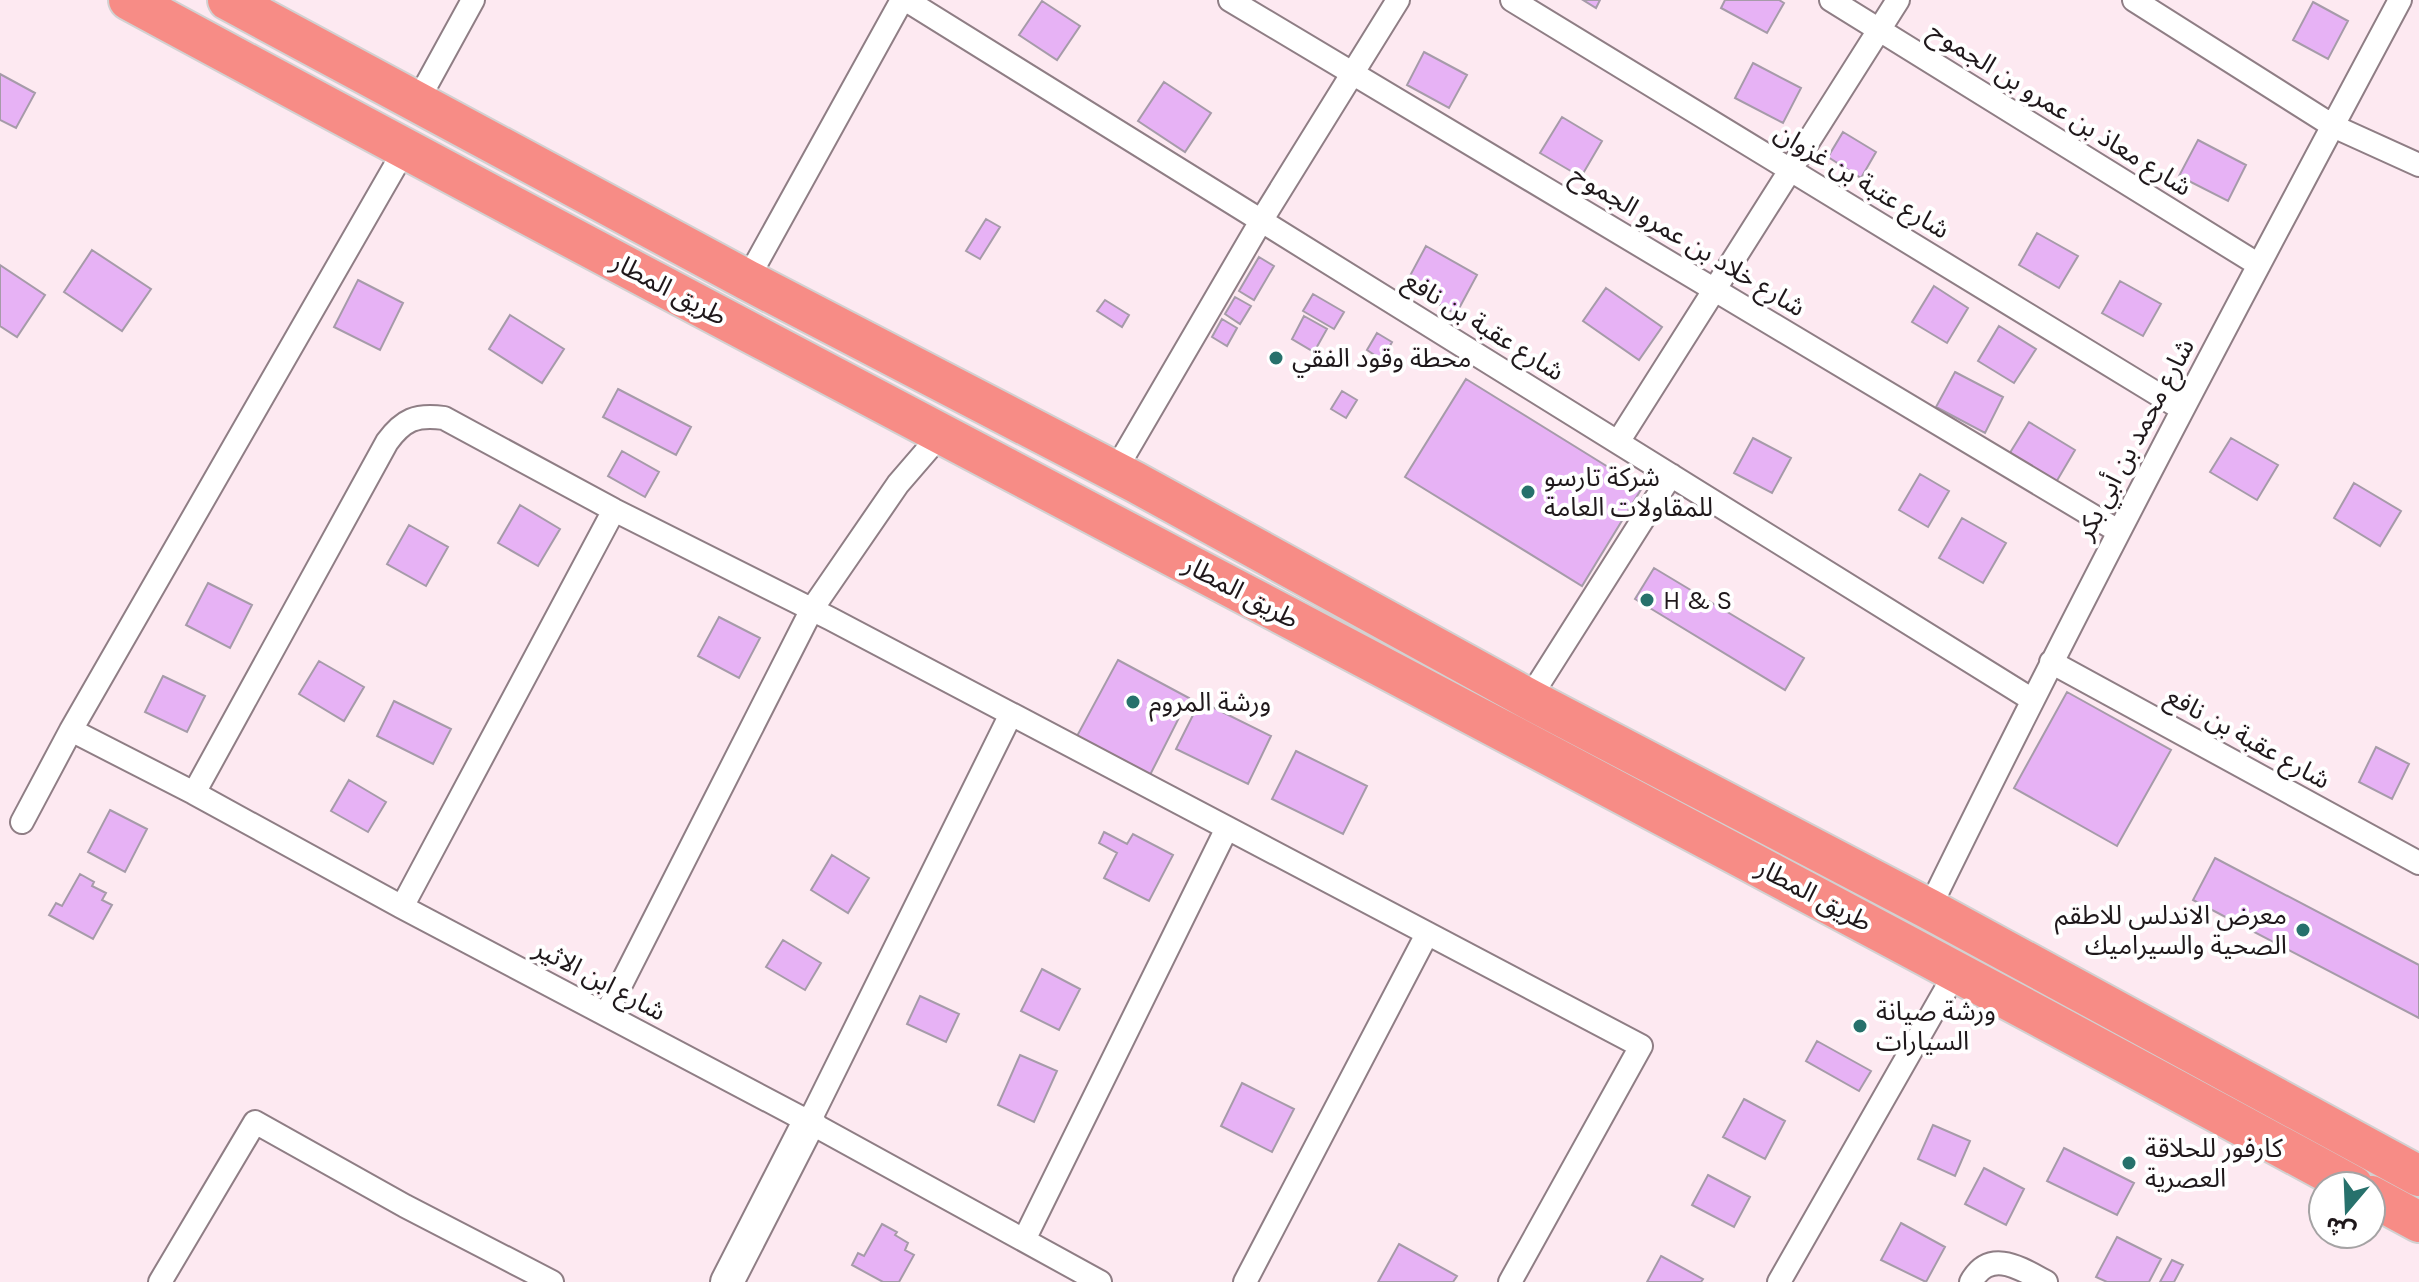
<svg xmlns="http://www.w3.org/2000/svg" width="2419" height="1282" font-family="Karla,'Noto Sans Arabic',sans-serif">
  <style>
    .building { fill: #e7b2f5; stroke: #a69ba9; stroke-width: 2 }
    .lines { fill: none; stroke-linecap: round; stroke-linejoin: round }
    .street-casing { stroke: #8f7e85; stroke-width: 26 }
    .secondary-casing { stroke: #8f7e85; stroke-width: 36 }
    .highway-casing { stroke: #d2d1d1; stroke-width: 44 }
    .street { stroke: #fff; stroke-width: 22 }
    .secondary { stroke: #fff; stroke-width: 32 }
    .highway { stroke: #f78c86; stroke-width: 40 }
    .poi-dot { fill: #27716c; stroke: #fff; stroke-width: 3 }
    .labels { text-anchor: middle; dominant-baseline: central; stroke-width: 8; stroke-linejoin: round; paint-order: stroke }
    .street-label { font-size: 26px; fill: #1f181b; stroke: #fff }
    .poi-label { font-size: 26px; fill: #1f181b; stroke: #fff; text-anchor: start }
  </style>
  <rect width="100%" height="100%" fill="#fde9f1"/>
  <path class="building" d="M 1583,0 L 1600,0 L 1596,8 Z
    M 1725,0 L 1779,0 L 1784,3 L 1767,33 L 1721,8 Z
    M 1042,1 L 1080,26 L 1057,60 L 1019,35 Z
    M 2313,2 L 2348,21 L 2328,59 L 2293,40 Z
    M 1424,52 L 1467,75 L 1449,108 L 1407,85 Z
    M 1753,63 L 1801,88 L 1783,123 L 1735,98 Z
    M 0,74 L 35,93 L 16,128 L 0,120 Z
    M 1164,82 L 1211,113 L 1185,152 L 1138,121 Z
    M 1562,117 L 1602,141 L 1581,177 L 1540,153 Z
    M 1843,132 L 1876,152 L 1861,178 L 1828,157 Z
    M 2198,140 L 2246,165 L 2228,201 L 2179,176 Z
    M 986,219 L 1000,227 L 980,259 L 966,251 Z
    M 2037,233 L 2078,256 L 2059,288 L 2019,265 Z
    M 1426,246 L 1477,275 L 1456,314 L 1405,285 Z
    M 92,250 L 151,289 L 122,331 L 64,292 Z
    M 1259,257 L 1274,266 L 1254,300 L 1239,291 Z
    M 0,265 L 45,295 L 17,337 L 0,326 Z
    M 358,280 L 403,303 L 380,350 L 334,327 Z
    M 2120,281 L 2161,304 L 2143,336 L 2102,313 Z
    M 1934,286 L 1968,308 L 1947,343 L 1912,322 Z
    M 1606,288 L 1662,327 L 1639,360 L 1583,321 Z
    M 1313,294 L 1344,312 L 1334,329 L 1303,311 Z
    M 1235,297 L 1251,306 L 1240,324 L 1225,314 Z
    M 1105,300 L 1129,315 L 1122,327 L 1097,311 Z
    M 510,315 L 564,349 L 542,383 L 489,349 Z
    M 1304,316 L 1327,329 L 1314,352 L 1292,339 Z
    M 1222,319 L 1237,328 L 1227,346 L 1212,337 Z
    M 1999,326 L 2036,349 L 2014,383 L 1978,361 Z
    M 1377,333 L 1392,342 L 1382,360 L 1367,350 Z
    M 1955,372 L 2003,397 L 1985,433 L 1936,407 Z
    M 1466,379 L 1642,488 L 1582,586 L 1405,477 Z
    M 618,389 L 691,427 L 676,455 L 603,417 Z
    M 1342,391 L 1357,400 L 1346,418 L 1331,409 Z
    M 2029,422 L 2075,450 L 2055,484 L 2008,456 Z
    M 1753,438 L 1791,458 L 1772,493 L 1734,473 Z
    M 2231,438 L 2278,465 L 2257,500 L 2210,472 Z
    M 622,451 L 659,472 L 645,497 L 608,476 Z
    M 1920,474 L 1949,491 L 1928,527 L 1899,510 Z
    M 2354,483 L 2401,511 L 2380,546 L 2334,518 Z
    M 520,505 L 560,529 L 538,566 L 498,543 Z
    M 1962,518 L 2006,543 L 1983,583 L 1939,558 Z
    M 409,525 L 448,547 L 426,586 L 387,564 Z
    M 1654,568 L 1804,658 L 1785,690 L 1635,599 Z
    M 208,583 L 252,605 L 230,648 L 186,625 Z
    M 719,617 L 760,638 L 739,678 L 698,656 Z
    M 1118,660 L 1189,698 L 1150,775 L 1077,736 Z
    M 319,661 L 364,687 L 344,721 L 299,694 Z
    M 163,676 L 205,696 L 187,732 L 145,712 Z
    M 2067,692 L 2171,750 L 2117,846 L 2014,788 Z
    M 394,701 L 451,729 L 433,764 L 377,736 Z
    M 1200,701 L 1271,736 L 1248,784 L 1176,749 Z
    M 2376,747 L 2409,764 L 2392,799 L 2359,782 Z
    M 1296,751 L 1367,786 L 1343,834 L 1272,799 Z
    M 349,780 L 386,802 L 368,832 L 331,811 Z
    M 110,810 L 147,829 L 125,872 L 88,852 Z
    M 1104,832 L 1127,844 L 1133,834 L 1173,855 L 1149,901 L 1104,878 L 1117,853 L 1099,843 Z
    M 832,855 L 869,878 L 848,913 L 811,890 Z
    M 2215,858 L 2419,965 L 2419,1018 L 2193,900 Z
    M 80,874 L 94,882 L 92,886 L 106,893 L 102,900 L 112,905 L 93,939 L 49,915 L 56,903 L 62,906 Z
    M 783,940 L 821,963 L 805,990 L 766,967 Z
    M 1042,969 L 1080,989 L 1059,1030 L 1021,1011 Z
    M 920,996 L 959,1014 L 946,1042 L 907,1024 Z
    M 1817,1041 L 1871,1071 L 1859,1091 L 1806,1061 Z
    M 1020,1055 L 1057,1071 L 1034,1122 L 998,1105 Z
    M 1242,1083 L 1294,1109 L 1272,1152 L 1221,1126 Z
    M 1744,1099 L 1785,1121 L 1765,1159 L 1723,1137 Z
    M 1933,1125 L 1970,1141 L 1955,1176 L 1918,1159 Z
    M 2064,1148 L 2134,1183 L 2117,1215 L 2047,1181 Z
    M 1984,1168 L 2024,1189 L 2006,1225 L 1965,1204 Z
    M 1708,1175 L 1750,1197 L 1734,1227 L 1692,1205 Z
    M 1901,1223 L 1945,1247 L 1926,1282 L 1881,1260 Z
    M 882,1224 L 897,1232 L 895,1235 L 908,1243 L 905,1250 L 914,1255 L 899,1282 L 883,1282 L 852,1265 L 858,1253 L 864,1256 Z
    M 2117,1237 L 2161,1259 L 2149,1282 L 2107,1282 L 2096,1277 Z
    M 1399,1244 L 1457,1276 L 1453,1282 L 1378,1282 Z
    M 1661,1256 L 1703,1279 L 1701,1282 L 1647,1282 Z
    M 2172,1260 L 2183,1265 L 2174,1282 L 2160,1282 Z"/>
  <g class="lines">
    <defs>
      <path id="street" d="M 906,0 L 2031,699
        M 1230,0 L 2118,531
        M 1512,0 L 2182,409
        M 1831,0 L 2259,265
        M 2134,0 L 2333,126 L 2419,165
        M 417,102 L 473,0
        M 747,280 L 902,0
        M 1618,442 L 1898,0
        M 1115,471 L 1261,221 L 1398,0
        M 2051,662 L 2419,863
        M 1529,699 L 1671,475
        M 71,730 L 194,793 L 402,907 L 809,1122 L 1100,1282
        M 194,793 L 387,442 C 403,420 416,414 444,418 L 614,510 L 831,619 L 1641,1046 L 1510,1282
        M 22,822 L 71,730 L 405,149
        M 402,907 L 614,510
        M 1929,909 C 2079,602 2239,301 2400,0
        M 606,1014 L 812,609 L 898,484 L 942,433
        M 809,1122 L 1011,714
        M 1024,1240 L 1227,828
        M 160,1282 L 255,1122 L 405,1206 L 552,1282
        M 1245,1282 L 1427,934
        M 1779,1282 L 1957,970
        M 1971,1282 C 1990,1248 2020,1268 2046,1282"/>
      <path id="secondary" d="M 727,1282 L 809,1122"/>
      <path id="highway" d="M 129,0 C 867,400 1615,784 2353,1186
        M 228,0 L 747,280 L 1135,482 L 1529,699 L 1929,909 L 2419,1176
        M 2371,1196 L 2419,1222"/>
    </defs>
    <use href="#street" class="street-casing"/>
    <use href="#secondary" class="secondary-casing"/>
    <use href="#highway" class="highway-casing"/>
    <use href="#street" class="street"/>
    <use href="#secondary" class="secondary"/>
    <use href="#highway" class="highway"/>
  </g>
  <g class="poi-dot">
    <circle cx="1276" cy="358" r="8"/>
    <circle cx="1528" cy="492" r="8"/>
    <circle cx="1647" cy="600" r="8"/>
    <circle cx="1133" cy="702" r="8"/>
    <circle cx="2303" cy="930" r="8"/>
    <circle cx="1860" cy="1026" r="8"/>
    <circle cx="2129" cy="1163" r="8"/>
  </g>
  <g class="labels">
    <g class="street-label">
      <text transform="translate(2060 109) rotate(32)">شارع معاذ بن عمرو بن الجموح</text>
      <text transform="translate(1862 181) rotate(31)">شارع عتبة بن غزوان</text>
      <text transform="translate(1688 241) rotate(31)">شارع خلاد بن عمرو الجموح</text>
      <text transform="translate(669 289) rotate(28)">طريق المطار</text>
      <text transform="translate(1484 326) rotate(32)">شارع عقبة بن نافع</text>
      <text transform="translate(2135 439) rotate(-62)">شارع محمد بن أبي بكر</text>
      <text transform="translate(1241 592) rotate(28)">طريق المطار</text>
      <text transform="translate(2248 738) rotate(29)">شارع عقبة بن نافع</text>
      <text transform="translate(1814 895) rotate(28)">طريق المطار</text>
      <text transform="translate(600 980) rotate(28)">شارع ابن الاثير</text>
    </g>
    <g class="poi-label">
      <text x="1292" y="358">محطة وقود الفقي</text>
      <text x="1544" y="477">شركة تارسو<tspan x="1544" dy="30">للمقاولات العامة</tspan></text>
      <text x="1663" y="600">H &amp; S</text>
      <text x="1149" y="702">ورشة المروم</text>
      <text x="2287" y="915" text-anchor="end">معرض الاندلس للاطقم<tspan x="2287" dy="30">الصحية والسيراميك</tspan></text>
      <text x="1876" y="1011">ورشة صيانة<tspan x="1876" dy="30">السيارات</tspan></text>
      <text x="2145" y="1148">كارفور للحلاقة<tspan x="2145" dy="30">العصرية</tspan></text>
    </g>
  </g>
  <g transform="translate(2347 1210) rotate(199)"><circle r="38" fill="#ffffff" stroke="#a5a3a4" stroke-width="2"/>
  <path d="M0-6L14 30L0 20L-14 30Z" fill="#27716c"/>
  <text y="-12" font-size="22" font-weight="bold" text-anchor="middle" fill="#1f181b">ش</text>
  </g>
</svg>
